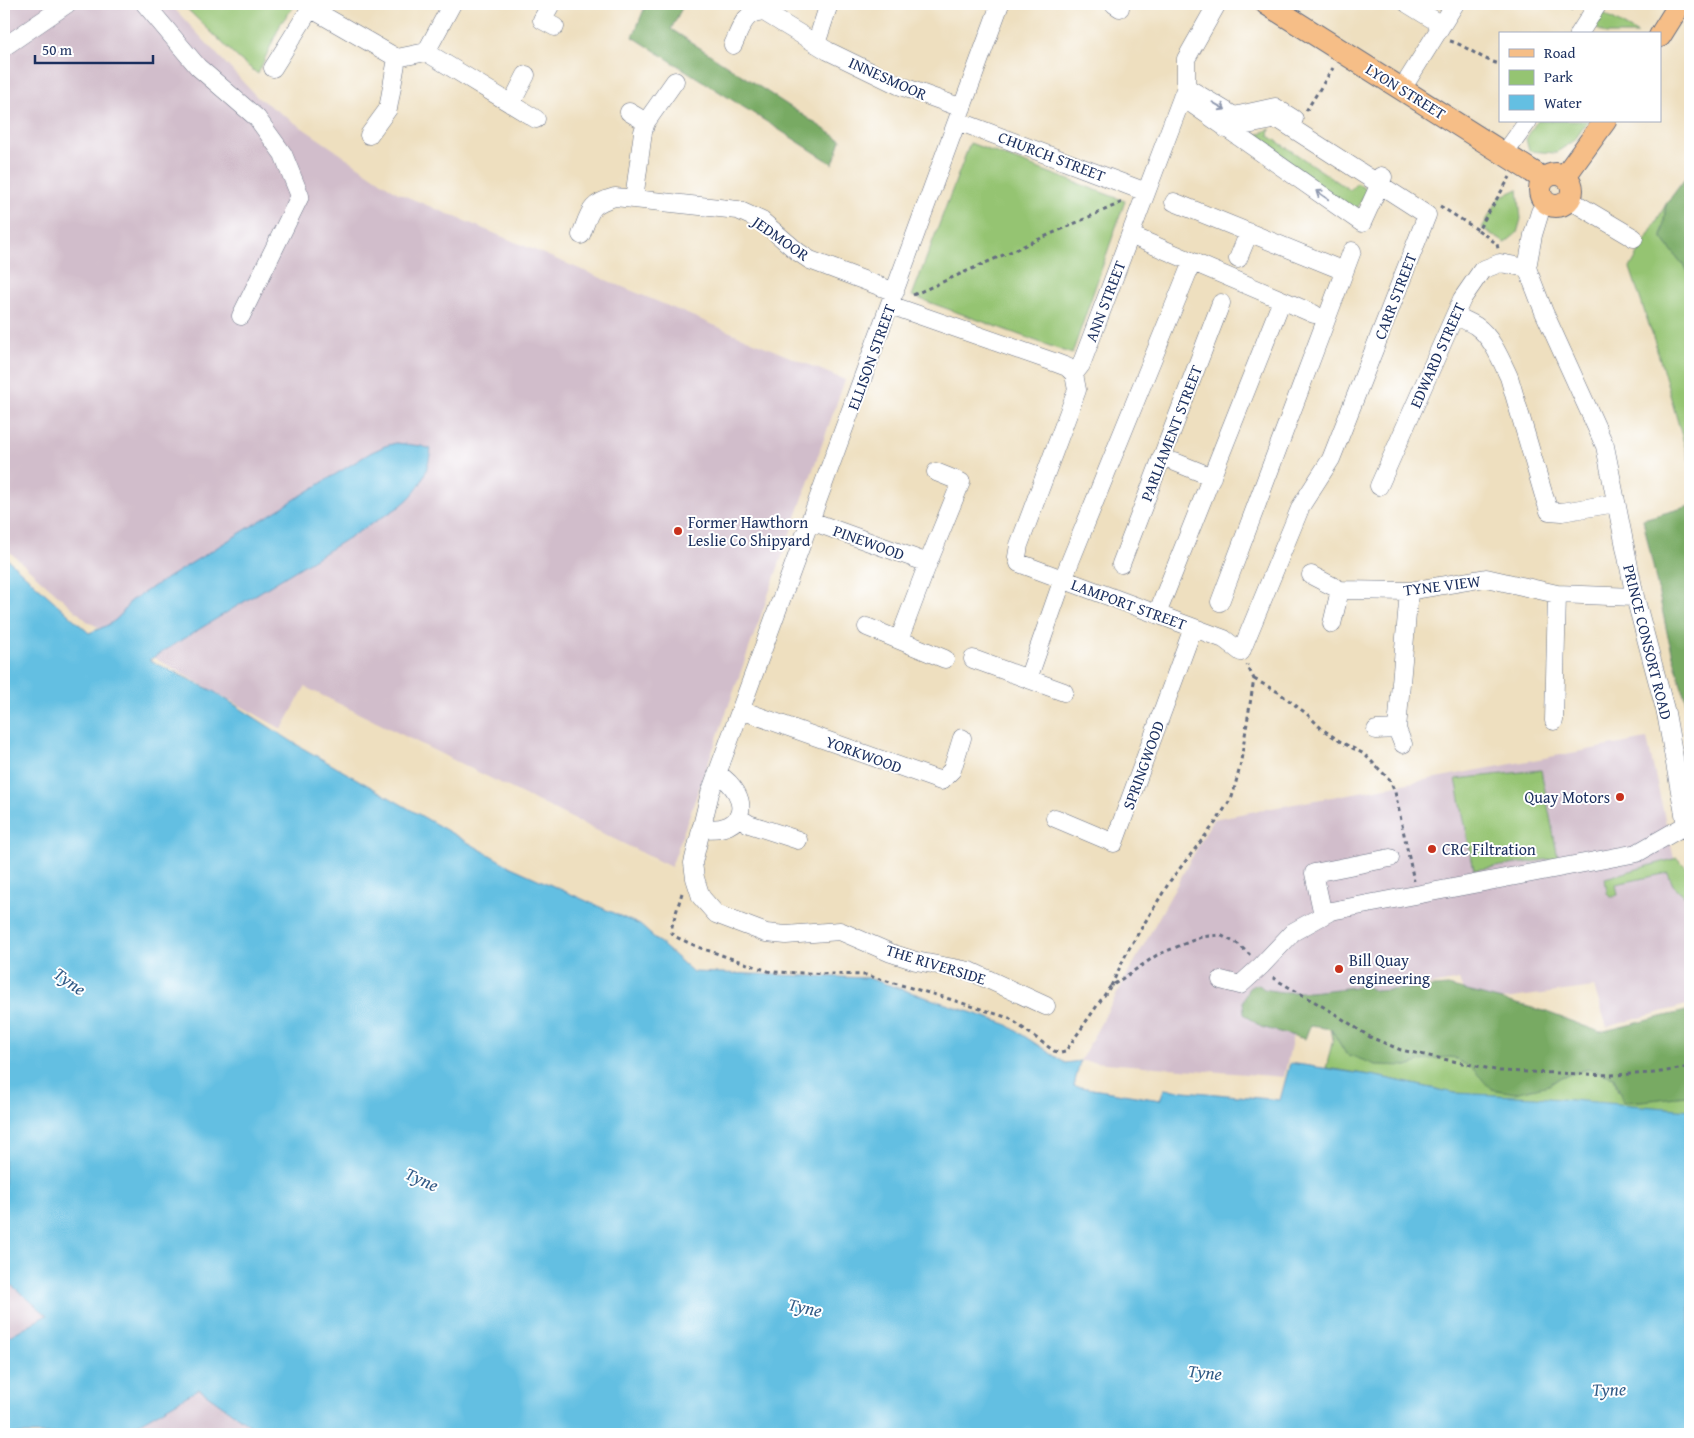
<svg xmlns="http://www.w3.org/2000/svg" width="1694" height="1438" font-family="'Gentium Book Plus',serif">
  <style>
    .industrial { fill: #d1bdcb }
    .green { fill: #95c472; stroke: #587a68 }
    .forest { fill: #78aa64; stroke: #4a6c61 }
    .water { fill: #64bfe2; stroke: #4077a0 }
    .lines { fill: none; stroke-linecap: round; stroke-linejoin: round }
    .minor-casing { stroke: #656d80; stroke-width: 19 }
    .major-casing { stroke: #656d80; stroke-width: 24 }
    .path { stroke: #656d80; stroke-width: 3; stroke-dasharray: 4 4; stroke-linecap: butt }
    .minor { stroke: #fff; stroke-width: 18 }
    .major { stroke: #f6be87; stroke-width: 22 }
    .oneway { stroke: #8d97ae }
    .poi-dot { fill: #c8321e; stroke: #fff; stroke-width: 2 }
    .labels { text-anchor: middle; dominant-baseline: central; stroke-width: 4; stroke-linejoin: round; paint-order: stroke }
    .street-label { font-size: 16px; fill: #1b2f5e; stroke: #fff }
    .poi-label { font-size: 16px; fill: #1b2f5e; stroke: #fff; text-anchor: start }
    .water-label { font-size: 18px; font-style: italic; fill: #315a86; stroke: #fff }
  </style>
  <rect width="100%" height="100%" fill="#fff"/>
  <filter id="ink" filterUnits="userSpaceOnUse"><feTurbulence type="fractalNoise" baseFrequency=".02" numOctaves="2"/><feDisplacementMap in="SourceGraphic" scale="10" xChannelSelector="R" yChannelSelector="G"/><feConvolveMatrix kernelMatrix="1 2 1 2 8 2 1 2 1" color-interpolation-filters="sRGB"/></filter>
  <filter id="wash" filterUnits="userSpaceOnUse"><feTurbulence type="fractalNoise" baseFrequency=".0096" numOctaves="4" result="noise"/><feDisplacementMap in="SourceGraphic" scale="20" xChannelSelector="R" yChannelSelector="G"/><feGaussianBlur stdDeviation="1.12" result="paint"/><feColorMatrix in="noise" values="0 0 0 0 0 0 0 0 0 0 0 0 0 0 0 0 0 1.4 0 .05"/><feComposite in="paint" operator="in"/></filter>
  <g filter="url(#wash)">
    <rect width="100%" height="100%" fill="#eedfbf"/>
    <path class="industrial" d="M 4,4 L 170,4 L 257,97 L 398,193 L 845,380 L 671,867 L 305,687 L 282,729 L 87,621 L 4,547 Z
      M 1647,739 L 1675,863 L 1690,921 L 1690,1004 L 1607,1027 L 1594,987 L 1468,1004 L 1459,980 L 1299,1008 L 1284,1077 L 1080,1061 L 1213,819 Z
      M 4,1279 L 47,1315 L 4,1339 Z
      M 199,1389 L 262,1434 L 120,1434 Z"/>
    <path class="green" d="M 182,4 L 296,4 L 281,23 L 258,74 L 239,59 Z
      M 1602,13 L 1638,34 L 1606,34 L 1594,27 Z
      M 1537,121 L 1588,121 L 1574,141 L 1555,153 L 1529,151 L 1526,139 Z
      M 1270,129 L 1269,136 L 1350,190 L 1357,183 L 1367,190 L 1357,209 L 1351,209 L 1247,139 Z
      M 970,143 L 1125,201 L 1072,354 L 912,296 Z
      M 1518,189 L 1521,219 L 1517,233 L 1505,243 L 1482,228 L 1500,197 Z
      M 1666,204 L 1662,238 L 1690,274 L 1690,464 L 1656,346 L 1630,268 Z
      M 1541,770 L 1558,858 L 1474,870 L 1456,779 Z
      M 1677,858 L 1690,871 L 1690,910 L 1687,898 L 1673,885 L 1668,873 L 1616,884 L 1618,895 L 1611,897 L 1607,893 L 1605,878 Z
      M 1331,1029 L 1346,1054 L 1407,1066 L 1428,1059 L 1451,1057 L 1472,1068 L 1549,1085 L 1561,1077 L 1588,1069 L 1614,1077 L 1618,1092 L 1667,1097 L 1690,1096 L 1690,1111 L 1454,1093 L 1376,1076 L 1326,1068 L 1333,1039 Z"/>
    <path class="forest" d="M 646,4 L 684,4 L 671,29 L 841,140 L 833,164 L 633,37 Z
      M 1690,172 L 1690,274 L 1662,238 L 1666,204 Z
      M 1690,506 L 1690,717 L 1668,637 L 1643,519 Z
      M 1258,984 L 1264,989 L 1281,992 L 1310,992 L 1365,986 L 1375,991 L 1448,986 L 1544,1011 L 1600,1032 L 1690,1010 L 1690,1096 C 1668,1097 1645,1102 1623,1102 L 1614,1077 L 1588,1069 L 1561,1077 L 1549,1085 L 1515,1093 L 1491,1089 L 1472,1068 L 1451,1057 L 1428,1059 L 1407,1066 L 1376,1065 L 1346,1054 L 1331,1029 L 1310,1026 L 1305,1039 L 1261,1027 L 1244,1014 L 1243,1001 L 1249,987 Z"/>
    <path class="water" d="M 396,443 L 421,446 L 431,449 C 427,475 420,491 399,507 L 149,660 L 213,691 L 299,746 L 511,867 L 640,925 L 693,972 L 868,978 L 1006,1024 L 1065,1063 L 1080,1061 L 1074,1086 L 1160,1100 L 1164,1089 L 1280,1100 L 1290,1063 L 1376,1076 L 1454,1093 L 1535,1097 L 1690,1110 L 1690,1434 L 262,1434 L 199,1389 L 120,1434 L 106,1434 L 103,1430 L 95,1434 L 4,1434 L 4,1339 L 47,1315 L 4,1279 L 4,556 L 89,633 C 111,624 118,622 130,601 L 370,453 L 385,446 Z"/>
  </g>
  <g filter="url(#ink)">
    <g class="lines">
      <defs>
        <path id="minor" d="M 145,4 L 198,67 L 257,118 L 283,154 L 300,196 L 241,316
          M 551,4 L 542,20 L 555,27
          M 1000,4 L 710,793 L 693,863 L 695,878 L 701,897 L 716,914 L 766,933 L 786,935 L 840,931 L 891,953 L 916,961 L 970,971 L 1046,1006
          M 1114,4 L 1120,8
          M 1408,4 L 1442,25
          M 310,8 L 397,58 L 426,52 L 452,4
          M 1579,34 L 1598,4
          M 816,44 L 829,4
          M 733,45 C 740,30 745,9 764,12 L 828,51 L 898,85 L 962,108
          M 4,47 L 67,4
          M 426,52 L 536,119
          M 273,68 L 313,4
          M 1186,87 L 1186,59 L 1217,4
          M 1402,89 L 1455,4
          M 1182,97 L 1362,223 L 1383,177 L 1381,176
          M 511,104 L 526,75
          M 629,112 L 646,122
          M 958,121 L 1146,192
          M 369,135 L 388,109 L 397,58
          M 1505,153 L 1528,121
          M 634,199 L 643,132 L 646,122 L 675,81
          M 1570,200 L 1634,238
          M 1174,202 L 1344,271
          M 1546,203 L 1540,212 L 1533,235 L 1527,268 L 1544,312 L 1605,446 L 1635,597 L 1666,713 L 1686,825 L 1690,833
          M 581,235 C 590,212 589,204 615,197 L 738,210 L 762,221 L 798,252 L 810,260 L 895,292
          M 1130,235 L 1282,300
          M 1238,259 L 1249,232
          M 890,305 L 1051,361 L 1067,367 L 1074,374
          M 1455,315 C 1462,319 1470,322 1476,326 C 1492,337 1501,360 1509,377 L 1544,496 L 1549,511 L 1562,512 L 1616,503
          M 1074,374 L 1077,390 L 1019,545 L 1017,557 L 1019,563 L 1224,639 L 1241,652 L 1301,506 L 1331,459 L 1427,215 L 1278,119 L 1226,129
          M 1074,374 L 1081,365 L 1186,87 L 1234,116 L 1275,107 L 1294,119
          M 1175,462 L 1212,477
          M 1379,486 L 1462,299 L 1482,270 L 1500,263 L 1527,268
          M 811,521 L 928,563 L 899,640 L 945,659
          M 928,563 L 961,482 L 936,472
          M 1121,564 L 1221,303
          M 1311,575 L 1340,590 L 1409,591 L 1486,578 L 1557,594 L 1635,597
          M 1220,602 L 1352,251
          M 1157,614 L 1282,300 L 1314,314
          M 1332,624 L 1340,590
          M 867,627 L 899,640
          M 973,659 L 1064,692
          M 1028,679 L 1063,579 L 1192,262
          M 741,710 L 941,781 L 952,770 L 962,738
          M 1554,721 L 1557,594
          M 1376,730 L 1397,729
          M 1403,744 L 1397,729 L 1409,591
          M 738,817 L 749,824 L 798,840
          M 1055,818 L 1114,843 L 1193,628
          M 701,828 C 748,835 752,796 718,774
          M 1323,915 L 1314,873 L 1390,858
          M 1221,980 L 1240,985 L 1261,966 L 1293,932 L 1331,911 L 1637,853 L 1686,825"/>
        <path id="major" d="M 1267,4 L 1544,179
          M 1660,36 L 1680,4
          M1540 190a16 16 0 1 1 32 0a16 16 0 1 1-32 0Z
          M 1565,176 L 1605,121"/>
      </defs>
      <use href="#minor" class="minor-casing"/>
      <use href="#major" class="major-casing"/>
      <path class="path" d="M 1562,4 L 1575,11
        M 1450,41 C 1468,46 1481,60 1500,64
        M 1306,111 L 1333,68
        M 1440,206 L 1478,230 L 1510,177
        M 1478,230 L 1497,244 L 1498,249
        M 913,295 L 1125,201
        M 1254,679 L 1278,692 L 1307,714 L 1322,729 L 1341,742 L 1364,754 L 1389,779 L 1395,792 L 1414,881
        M 682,893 L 672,926 L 672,933 L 676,937 L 698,947 L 771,972 L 866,975 L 943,997 L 1009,1018 L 1054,1051 L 1061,1053 L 1065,1052 L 1110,987 L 1157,955 L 1201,937 L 1220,935 L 1238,944 L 1250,955
        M 1273,977 L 1278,981 L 1329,1010 L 1370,1037 L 1401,1050 L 1500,1071 L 1612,1075 L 1655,1073 L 1690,1067
        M 1111,986 L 1127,952 L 1170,881 L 1216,822 L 1232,797 L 1240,767 L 1254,679 L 1247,665"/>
      <use href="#minor" class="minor"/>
      <use href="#major" class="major"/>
    </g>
    <defs><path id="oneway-shaft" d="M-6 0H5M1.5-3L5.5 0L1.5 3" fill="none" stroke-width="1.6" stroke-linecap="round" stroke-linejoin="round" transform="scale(1.25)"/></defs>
    <g class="oneway">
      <use href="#oneway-shaft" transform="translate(1219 106) rotate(30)"/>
      <use href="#oneway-shaft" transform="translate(1322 195) rotate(-145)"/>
    </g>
  </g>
  <g class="poi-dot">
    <circle cx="678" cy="531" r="5"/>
    <circle cx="1620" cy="797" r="5"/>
    <circle cx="1432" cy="849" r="5"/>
    <circle cx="1339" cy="969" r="5"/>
  </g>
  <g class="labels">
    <g class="street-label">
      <text transform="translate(888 78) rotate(24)">INNESMOOR</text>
      <text transform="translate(1406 91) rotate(32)">LYON STREET</text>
      <text transform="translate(1052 156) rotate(21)">CHURCH STREET</text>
      <text transform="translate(781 238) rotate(35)">JEDMOOR</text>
      <text transform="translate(1395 296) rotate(-69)">CARR STREET</text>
      <text transform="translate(1105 301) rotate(-69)">ANN STREET</text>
      <text transform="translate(1437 355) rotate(-66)">EDWARD STREET</text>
      <text transform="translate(871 357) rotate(-70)">ELLISON STREET</text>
      <text transform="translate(1171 433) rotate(-69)">PARLIAMENT STREET</text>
      <text transform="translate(869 542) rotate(20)">PINEWOOD</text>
      <text transform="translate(1442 585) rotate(-7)">TYNE VIEW</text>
      <text transform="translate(1129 604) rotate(20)">LAMPORT STREET</text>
      <text transform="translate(1648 642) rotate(76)">PRINCE CONSORT ROAD</text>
      <text transform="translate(864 754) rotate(20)">YORKWOOD</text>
      <text transform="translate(1143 765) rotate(-70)">SPRINGWOOD</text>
      <text transform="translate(936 964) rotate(17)">THE RIVERSIDE</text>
    </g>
    <g class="poi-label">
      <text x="688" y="522">Former Hawthorn<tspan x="688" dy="18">Leslie Co Shipyard</tspan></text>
      <text x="1610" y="797" text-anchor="end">Quay Motors</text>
      <text x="1442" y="849">CRC Filtration</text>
      <text x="1349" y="960">Bill Quay<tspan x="1349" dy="18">engineering</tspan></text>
    </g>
    <g class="water-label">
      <text transform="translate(70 981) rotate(35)">Tyne</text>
      <text transform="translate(422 1179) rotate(24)">Tyne</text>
      <text transform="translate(805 1307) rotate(12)">Tyne</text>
      <text transform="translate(1205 1372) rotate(6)">Tyne</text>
      <text transform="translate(1609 1389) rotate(-1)">Tyne</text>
    </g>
  </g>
  <rect width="1694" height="1438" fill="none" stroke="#fff" stroke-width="20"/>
  <rect x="1499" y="32" width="162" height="90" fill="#ffffff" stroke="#a4acbf"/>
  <rect x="1509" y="49" width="25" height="8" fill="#f6be87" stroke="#a4acbf"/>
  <text x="1544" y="58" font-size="15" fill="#1b2f5e">Road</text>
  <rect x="1509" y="70" width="25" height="15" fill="#95c472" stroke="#a4acbf"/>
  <text x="1544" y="82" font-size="15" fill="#1b2f5e">Park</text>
  <rect x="1509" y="95" width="25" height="15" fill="#64bfe2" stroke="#a4acbf"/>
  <text x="1544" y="108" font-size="15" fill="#1b2f5e">Water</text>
  <path d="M35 55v8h118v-8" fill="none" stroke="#1b2f5e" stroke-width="2.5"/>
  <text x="42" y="55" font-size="15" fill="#1b2f5e" stroke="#ffffff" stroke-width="4" paint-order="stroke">50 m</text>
</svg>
